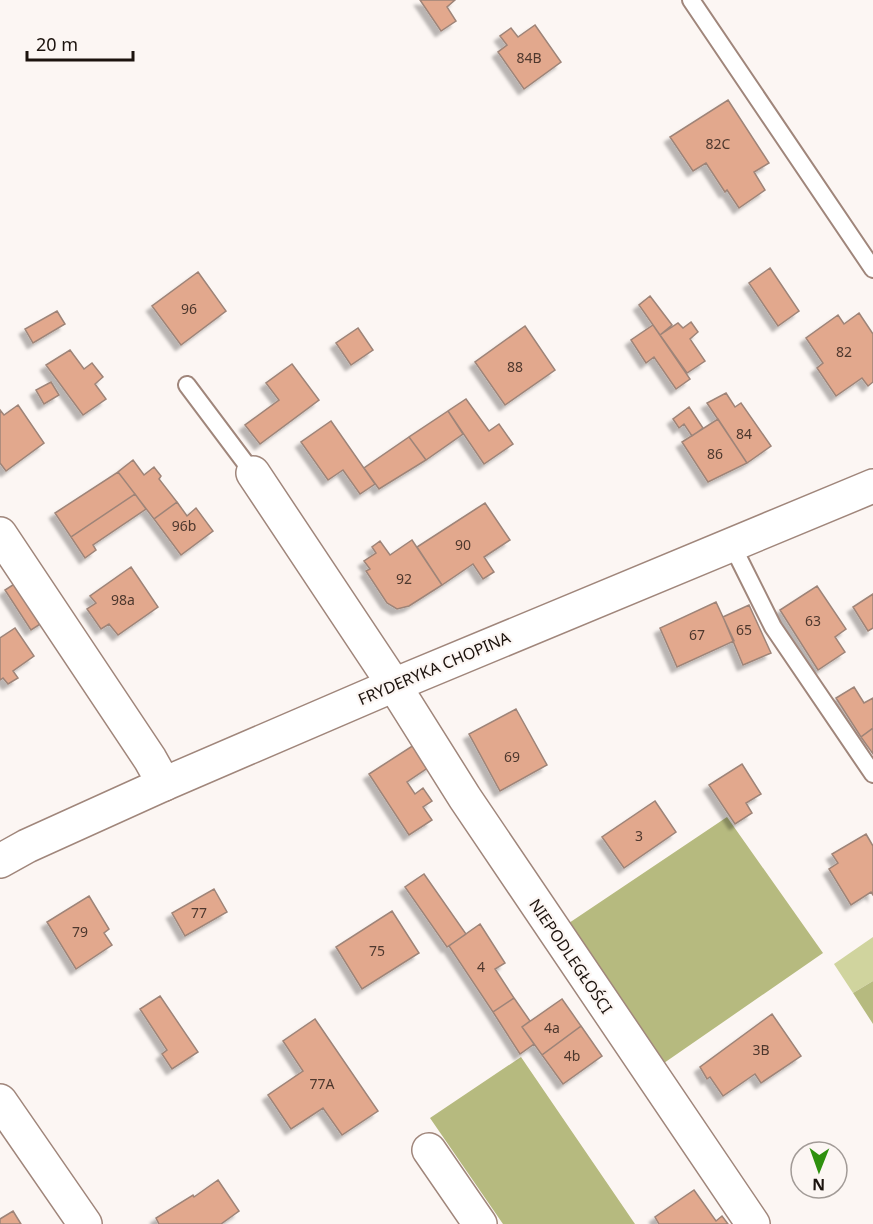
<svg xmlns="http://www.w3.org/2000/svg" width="873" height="1224" font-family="'Noto Sans',sans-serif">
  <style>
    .green { fill: #d0d49e }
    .forest { fill: #b6ba7f }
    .building { fill: #e2a88d; stroke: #9e8478; stroke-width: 1.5; filter: url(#shadow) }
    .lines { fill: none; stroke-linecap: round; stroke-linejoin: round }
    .lane-casing { stroke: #a0867b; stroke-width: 20 }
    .street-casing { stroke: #a0867b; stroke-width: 36 }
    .secondary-casing { stroke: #a0867b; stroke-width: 36 }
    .lane { stroke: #fff; stroke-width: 16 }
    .street { stroke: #fff; stroke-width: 33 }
    .secondary { stroke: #fff; stroke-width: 33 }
    .labels { text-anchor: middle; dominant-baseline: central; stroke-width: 4.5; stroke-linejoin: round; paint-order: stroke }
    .number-label { font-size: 14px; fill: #4e382e }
    .street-label { font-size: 16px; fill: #1c130e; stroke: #fcf6f3 }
  </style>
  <defs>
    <filter id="shadow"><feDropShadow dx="-5.5" dy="5.5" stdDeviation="1.5" flood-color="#0004"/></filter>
  </defs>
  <rect width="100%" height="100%" fill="#fcf6f3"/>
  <path class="green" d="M 873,937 L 873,981 L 853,993 L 834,964 Z"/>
  <path class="forest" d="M 727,817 L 823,953 L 664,1063 L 569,923 Z
    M 873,981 L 873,1024 L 853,993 Z
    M 521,1057 L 635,1224 L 503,1224 L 430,1118 Z"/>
  <path class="building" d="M 420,0 L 455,0 L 447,7 L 456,21 L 441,31 Z
    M 535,25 L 561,62 L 524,89 L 498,52 L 507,45 L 500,36 L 511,28 L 518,37 Z
    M 728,100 L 769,163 L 754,172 L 765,190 L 739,208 L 727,190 L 725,192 L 706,163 L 693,171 L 670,137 Z
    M 770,268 L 799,311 L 778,326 L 749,283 Z
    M 198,272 L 226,311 L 181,345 L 152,306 Z
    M 650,296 L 672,325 L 660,335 L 639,305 Z
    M 57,311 L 65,324 L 33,343 L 25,329 Z
    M 859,313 L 873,334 L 873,382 L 868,386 L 862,378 L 836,396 L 817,368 L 823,363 L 806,338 L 838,315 L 844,324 Z
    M 691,322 L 698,332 L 690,339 L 705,361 L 687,373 L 660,335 L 678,323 L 683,328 Z
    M 653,325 L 690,379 L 676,389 L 654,357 L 646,363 L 631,340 Z
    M 525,326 L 555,370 L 505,405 L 475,362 Z
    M 358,328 L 373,350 L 351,365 L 336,343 Z
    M 70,350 L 84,369 L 92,363 L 103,377 L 95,384 L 106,399 L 83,415 L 46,365 Z
    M 292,364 L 319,400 L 260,444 L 245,425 L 279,400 L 266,383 Z
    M 51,382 L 59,395 L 44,404 L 36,390 Z
    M 726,393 L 735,407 L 741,403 L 771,446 L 747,463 L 707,403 Z
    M 466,399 L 489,431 L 499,424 L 513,444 L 484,464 L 448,411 Z
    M 18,405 L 44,443 L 6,471 L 0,463 L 0,410 L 4,415 Z
    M 689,407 L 703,428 L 692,436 L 684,424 L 679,428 L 673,419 Z
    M 448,411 L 463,434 L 426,460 L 409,437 Z
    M 718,419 L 747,463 L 708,482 L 682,442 Z
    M 331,421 L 375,484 L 360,494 L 343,470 L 328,480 L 301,442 Z
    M 409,437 L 426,460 L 379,489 L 364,468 Z
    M 133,460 L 144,475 L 154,467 L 161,476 L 159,479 L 177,502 L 154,519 L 118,472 Z
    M 118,472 L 135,494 L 71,537 L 55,513 Z
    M 135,494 L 146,509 L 93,545 L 96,550 L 85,558 L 71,537 Z
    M 177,502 L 187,516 L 196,508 L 213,531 L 181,555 L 154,519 Z
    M 485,503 L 510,540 L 484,557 L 494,572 L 483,579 L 473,564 L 442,585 L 417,547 Z
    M 412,540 L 442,585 L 409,606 L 397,609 L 387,603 L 366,571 L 370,569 L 364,561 L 376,553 L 372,547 L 380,541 L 390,555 Z
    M 131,567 L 158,607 L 118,635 L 109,624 L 101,629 L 87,609 L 96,603 L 90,596 Z
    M 19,581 L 45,621 L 31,630 L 5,590 Z
    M 817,586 L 846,629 L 835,637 L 845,652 L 818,670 L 780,610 Z
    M 873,594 L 873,628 L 868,631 L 853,607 Z
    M 716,602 L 734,641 L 677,667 L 660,628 Z
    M 749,605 L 771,653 L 743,665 L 723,617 Z
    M 15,628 L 34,656 L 13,671 L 18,678 L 8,684 L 3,678 L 0,680 L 0,638 Z
    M 854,687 L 864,703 L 873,698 L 873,728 L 861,737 L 836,698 Z
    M 516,709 L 547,765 L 500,791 L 469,734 Z
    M 873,728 L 873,754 L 861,737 Z
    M 417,743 L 432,765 L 407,782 L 415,794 L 423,788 L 432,801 L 423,807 L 432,820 L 409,835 L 369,774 Z
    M 742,764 L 761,794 L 746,803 L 752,813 L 735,824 L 709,785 Z
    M 655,801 L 676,832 L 624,868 L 602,837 Z
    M 866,834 L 873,846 L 873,895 L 871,892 L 851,905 L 829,869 L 838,863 L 832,854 Z
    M 424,874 L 466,934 L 447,947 L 405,887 Z
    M 214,889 L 227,912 L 185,936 L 172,913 Z
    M 89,896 L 109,929 L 104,933 L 112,945 L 76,969 L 47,922 Z
    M 392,911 L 419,953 L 362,989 L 336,947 Z
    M 480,924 L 505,963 L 495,969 L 514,998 L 493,1012 L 449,946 Z
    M 160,996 L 198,1052 L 172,1069 L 162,1054 L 167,1050 L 140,1009 Z
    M 514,998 L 530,1021 L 522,1027 L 534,1044 L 520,1054 L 493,1012 Z
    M 562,999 L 581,1026 L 542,1055 L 522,1027 Z
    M 772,1014 L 801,1056 L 761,1083 L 755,1074 L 723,1096 L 710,1077 L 707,1079 L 700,1067 Z
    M 315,1019 L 378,1111 L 342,1135 L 323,1108 L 291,1129 L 268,1095 L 303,1071 L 283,1041 Z
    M 581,1026 L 602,1056 L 563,1084 L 542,1055 Z
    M 218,1180 L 239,1211 L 221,1224 L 159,1224 L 156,1218 L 193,1195 L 194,1197 Z
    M 694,1190 L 716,1221 L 722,1216 L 728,1224 L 659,1224 L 655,1217 Z
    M 13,1211 L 21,1224 L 0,1224 L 0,1219 Z"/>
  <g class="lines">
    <defs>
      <path id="lane" d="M 691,0 L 873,269
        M 187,385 L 253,473
        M 732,545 L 773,627 L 873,774"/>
      <path id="street" d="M 253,473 L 394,685 L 465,798 L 753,1224
        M 0,534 L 150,759 L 164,784
        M 0,1101 L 85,1224
        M 429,1150 L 480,1224"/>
      <path id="secondary" d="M 0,861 L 27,846 L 164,784 L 394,685 L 873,486"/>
    </defs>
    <use href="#lane" class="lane-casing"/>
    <use href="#street" class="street-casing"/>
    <use href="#secondary" class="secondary-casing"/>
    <use href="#lane" class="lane"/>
    <use href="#street" class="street"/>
    <use href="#secondary" class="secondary"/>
  </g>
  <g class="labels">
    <g class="number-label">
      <text x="529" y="57">84B</text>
      <text x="718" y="143">82C</text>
      <text x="189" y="308">96</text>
      <text x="844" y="351">82</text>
      <text x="515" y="366">88</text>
      <text x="744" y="433">84</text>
      <text x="715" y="453">86</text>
      <text x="184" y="525">96b</text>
      <text x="463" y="544">90</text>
      <text x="404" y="578">92</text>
      <text x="123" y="599">98a</text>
      <text x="813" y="620">63</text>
      <text x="744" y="629">65</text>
      <text x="697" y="634">67</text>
      <text x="512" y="756">69</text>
      <text x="639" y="835">3</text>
      <text x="199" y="912">77</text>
      <text x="80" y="931">79</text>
      <text x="377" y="950">75</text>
      <text x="481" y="966">4</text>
      <text x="552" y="1027">4a</text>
      <text x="761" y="1049">3B</text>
      <text x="572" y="1055">4b</text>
      <text x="322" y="1083">77A</text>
    </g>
    <g class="street-label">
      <text transform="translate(434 668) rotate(-23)">FRYDERYKA CHOPINA</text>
      <text transform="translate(571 956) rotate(56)">NIEPODLEGŁOŚCI</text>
    </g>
  </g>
  <g transform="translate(819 1170) rotate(181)"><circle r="28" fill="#fcf6f3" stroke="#a29b97" stroke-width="1.5"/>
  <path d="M0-4.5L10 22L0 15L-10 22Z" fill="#2e900e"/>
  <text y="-9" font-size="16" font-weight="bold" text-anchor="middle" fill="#1c130e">N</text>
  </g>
  <path d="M27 51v9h106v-9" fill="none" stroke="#1c130e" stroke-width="3"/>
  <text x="36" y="51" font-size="18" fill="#1c130e" stroke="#fcf6f3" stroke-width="4.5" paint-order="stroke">20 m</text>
</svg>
